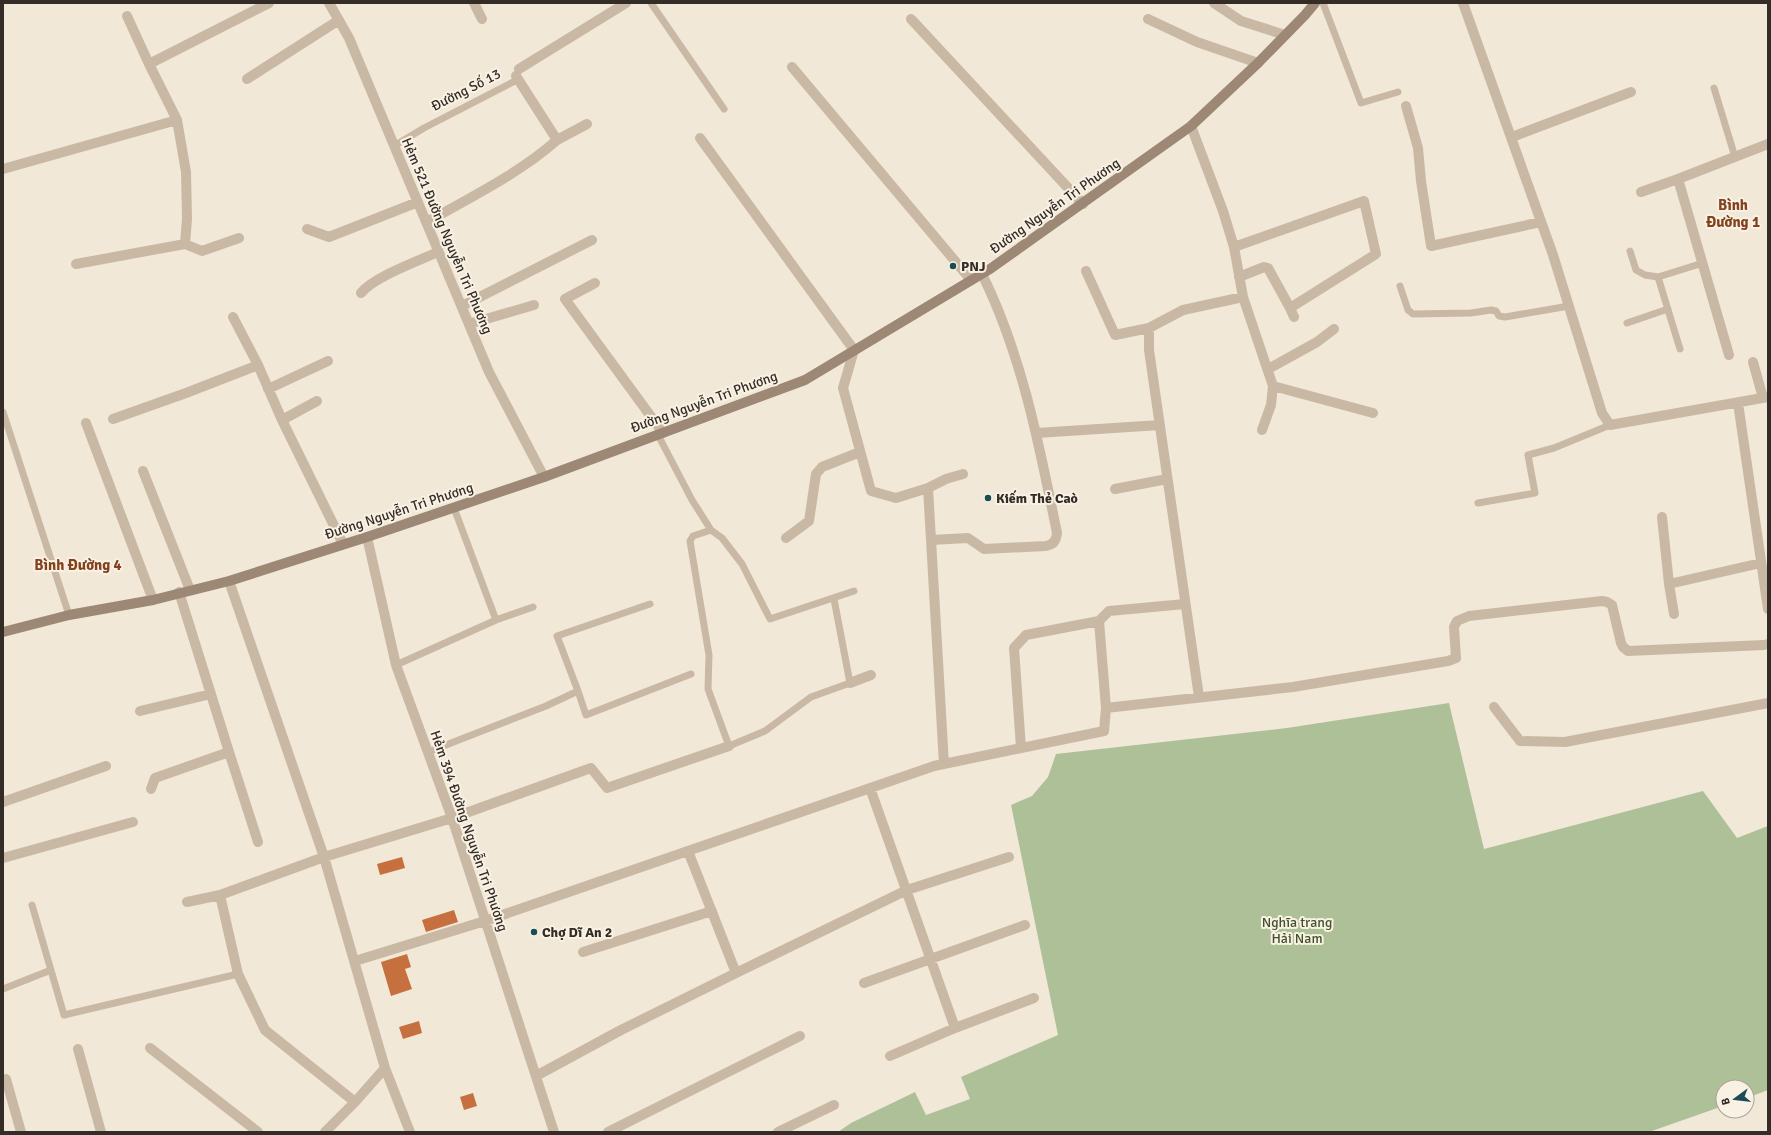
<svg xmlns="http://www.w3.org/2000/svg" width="1771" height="1135" font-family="Signika,sans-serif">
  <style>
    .green { fill: #aec098 }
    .building { fill: #c7703f }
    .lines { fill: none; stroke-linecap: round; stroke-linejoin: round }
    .lane { stroke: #c9b9a4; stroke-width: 7 }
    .street { stroke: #c9b9a4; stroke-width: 10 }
    .secondary { stroke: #9c8875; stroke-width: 10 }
    .poi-dot { fill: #1b4b55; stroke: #f9f2e4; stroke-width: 1.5 }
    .labels { text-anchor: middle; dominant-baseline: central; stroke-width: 4; stroke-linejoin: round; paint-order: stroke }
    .street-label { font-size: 14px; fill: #342c26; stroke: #f9f2e4 }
    .poi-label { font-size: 14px; font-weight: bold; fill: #342c26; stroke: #f9f2e4; text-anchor: start }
    .park-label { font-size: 14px; fill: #3f5229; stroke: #f9f2e4 }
    .neighbourhood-label { font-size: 15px; font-weight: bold; fill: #83421e; stroke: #f9f2e4 }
  </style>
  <rect width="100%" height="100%" fill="#f1e8d8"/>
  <path class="green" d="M 1449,703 L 1484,849 L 1703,791 L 1737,838 L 1768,826 L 1768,1090 L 1747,1098 L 1747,1087 L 1723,1087 L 1723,1106 L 1649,1132 L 838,1132 L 851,1123 L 915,1092 L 926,1115 L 970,1099 L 961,1077 L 1058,1035 L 1011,805 L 1032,796 L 1048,777 L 1056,754 L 1287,728 Z"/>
  <path class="building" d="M 402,857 L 405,868 L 380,875 L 377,864 Z
    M 454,910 L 458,922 L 426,932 L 422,920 Z
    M 407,954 L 411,967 L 405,969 L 412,989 L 391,996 L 381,962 Z
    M 419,1021 L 422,1033 L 403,1039 L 399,1027 Z
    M 473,1093 L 477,1106 L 464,1110 L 460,1097 Z"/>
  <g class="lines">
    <path class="lane" d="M 651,3 L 724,109
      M 1323,3 L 1361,103 L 1398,92
      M 1714,88 L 1735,157
      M 394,146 L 424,128 L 515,81 L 517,74
      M 1630,251 L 1636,270 L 1645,275 L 1658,277
      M 1400,286 L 1408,310 L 1413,314 L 1471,313 L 1491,310 L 1496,311 L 1499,316 L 1505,317 L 1569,306
      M 1627,323 L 1668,309
      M 1680,349 L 1658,277 L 1703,263
      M 3,412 L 69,615
      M 658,435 L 692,500 L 711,530 L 722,538 L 742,564 L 770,619 L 854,591
      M 1478,503 L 1535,493 L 1528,455 L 1554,448 L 1610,425
      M 454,508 L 496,620
      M 711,530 L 693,536 L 690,541 L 709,655 L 708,689 L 729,746 L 765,731 L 811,697 L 850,683 L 834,599
      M 396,665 L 496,620 L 533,607
      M 578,691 L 557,636 L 650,604
      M 428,752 L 546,706 L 578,691 L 586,715 L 691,674
      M 32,905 L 64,1015 L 238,974
      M 3,989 L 51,970"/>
    <path class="street" d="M 329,3 L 349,38 L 489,372 L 544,477
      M 474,3 L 482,19
      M 1214,3 L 1241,21 L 1285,35
      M 1463,3 L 1553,255 L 1602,413 L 1610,425 L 1768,397
      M 127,16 L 149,64
      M 911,19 L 1083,204
      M 1148,19 L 1197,42 L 1258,63
      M 792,67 L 971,280
      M 519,69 L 626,3
      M 247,79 L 339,20
      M 1406,106 L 1418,148 L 1421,181 L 1431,246 L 1541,222
      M 1191,126 L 1223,211 L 1234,247 L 1243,297
      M 1512,137 L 1631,92
      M 700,138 L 854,350 L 843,388 L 871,491 L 896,498 L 928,488 L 944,764
      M 557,140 L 587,124
      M 3,169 L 177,120 L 149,64 L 269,3
      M 1641,192 L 1678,179
      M 427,222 C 469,198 520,173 557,140 L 516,76
      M 307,229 L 329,237 L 418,202
      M 185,244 L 202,251 L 239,238
      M 1234,247 L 1364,201 L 1376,254 L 1290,308 L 1268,268 L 1264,267 L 1239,277
      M 76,264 L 185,244 L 187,219 L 186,172 L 177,120
      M 1086,271 L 1115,335 L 1149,328
      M 595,283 L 565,299 L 663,433
      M 361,293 C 374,277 418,261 438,252
      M 462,306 L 592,240
      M 1290,308 L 1294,317
      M 233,317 L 258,365 L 282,420 L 343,544
      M 469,324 L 534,305
      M 1729,355 L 1678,179 L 1768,144
      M 1753,362 L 1763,398
      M 1268,369 L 1317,342 L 1334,329
      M 268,389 L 328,361
      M 1738,403 L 1768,609
      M 113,419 L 186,393 L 258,365
      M 282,420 L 317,401
      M 86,423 L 153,600
      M 1262,430 L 1271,405 L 1273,386
      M 1037,433 L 1160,425
      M 143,471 L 190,590
      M 928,488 L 946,479 L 963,474
      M 1115,489 L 1167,479
      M 1662,517 L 1669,584 L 1761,563
      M 367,537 L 396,665 L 452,818 L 554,1132
      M 786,538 L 809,521 L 816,474 L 822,467 L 860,452
      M 931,540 L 968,538 L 984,549 L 1046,546 C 1054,544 1056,541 1057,533 C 1039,444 1022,355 982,274
      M 229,581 L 324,857 L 385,1068 L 410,1132
      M 1669,584 L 1674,614
      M 850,683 L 871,675
      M 1199,697 L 1149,350 L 1149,328 L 1183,310 L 1243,297 L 1273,386 L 1373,413
      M 1494,707 L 1520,741 L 1565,742 L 1768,703
      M 1106,708 L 1293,687 L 1448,661 L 1456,658 L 1454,627 L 1457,621 L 1469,616 L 1602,601 L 1607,602 L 1612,605 L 1621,643 L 1623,647 L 1628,651 L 1764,645 L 1768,644
      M 140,711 L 211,694
      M 1021,748 L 1014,648 L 1026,635 L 1099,621 L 1109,611 L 1185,604
      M 229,752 L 258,842
      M 870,788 L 955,1028
      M 151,789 L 155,778 L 229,752 L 179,592
      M 3,802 L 106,766
      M 688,851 L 736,973 L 907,890 L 1009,857
      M 3,858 L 133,822
      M 220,895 L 324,857 L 452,818 L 591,768 L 607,788 L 729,746
      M 187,902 L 220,895 L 238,974 L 265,1030 L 355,1102
      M 583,952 L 712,911
      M 355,961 L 485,921 L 934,766 L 1104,731 L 1106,708 L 1099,621
      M 864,983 L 1025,925
      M 150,1048 L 258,1132
      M 78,1049 L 101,1132
      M 890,1056 L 955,1028 L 1034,998
      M 536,1076 L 621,1030 L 736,973
      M 6,1079 L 21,1132
      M 325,1132 L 355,1102 L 385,1068
      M 608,1132 L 800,1036
      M 778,1132 L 834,1105"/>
    <path class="secondary" d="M 3,632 L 69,615 L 153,600 L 229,581 L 367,537 L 544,477 L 805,380 L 990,269 L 1191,126 L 1258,63 L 1305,15 L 1315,3"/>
  </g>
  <g class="poi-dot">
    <circle cx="953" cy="266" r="4"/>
    <circle cx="988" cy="498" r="4"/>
    <circle cx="534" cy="932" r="4"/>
  </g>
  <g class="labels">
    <g class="street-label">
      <text transform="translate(466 90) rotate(-27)">Đường Số 13</text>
      <text transform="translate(1055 206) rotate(-35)">Đường Nguyễn Tri Phương</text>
      <text transform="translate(447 236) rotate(67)">Hẻm 521 Đường Nguyễn Tri Phương</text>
      <text transform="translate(704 402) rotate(-20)">Đường Nguyễn Tri Phương</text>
      <text transform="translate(399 511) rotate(-18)">Đường Nguyễn Tri Phương</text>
      <text transform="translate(469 831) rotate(71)">Hẻm 394 Đường Nguyễn Tri Phương</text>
    </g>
    <g class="poi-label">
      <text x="961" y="266">PNJ</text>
      <text x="996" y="498">Kiếm Thẻ Caò</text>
      <text x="542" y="932">Chợ Dĩ An 2</text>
    </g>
    <g class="park-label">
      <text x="1297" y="922">Nghĩa trang<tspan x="1297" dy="16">Hải Nam</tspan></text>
    </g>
    <g class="neighbourhood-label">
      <text x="1733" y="205">Bình<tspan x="1733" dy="17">Đường 1</tspan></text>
      <text x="78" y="565">Bình Đường 4</text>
    </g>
  </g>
  <rect width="1771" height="1135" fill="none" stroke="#342c26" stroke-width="8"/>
  <g transform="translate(1735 1099) rotate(255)"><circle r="19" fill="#f9f2e4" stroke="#aaa398"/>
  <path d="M0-3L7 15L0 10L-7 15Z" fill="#1b4b55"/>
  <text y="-6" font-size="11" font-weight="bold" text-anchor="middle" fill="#342c26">B</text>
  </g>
</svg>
